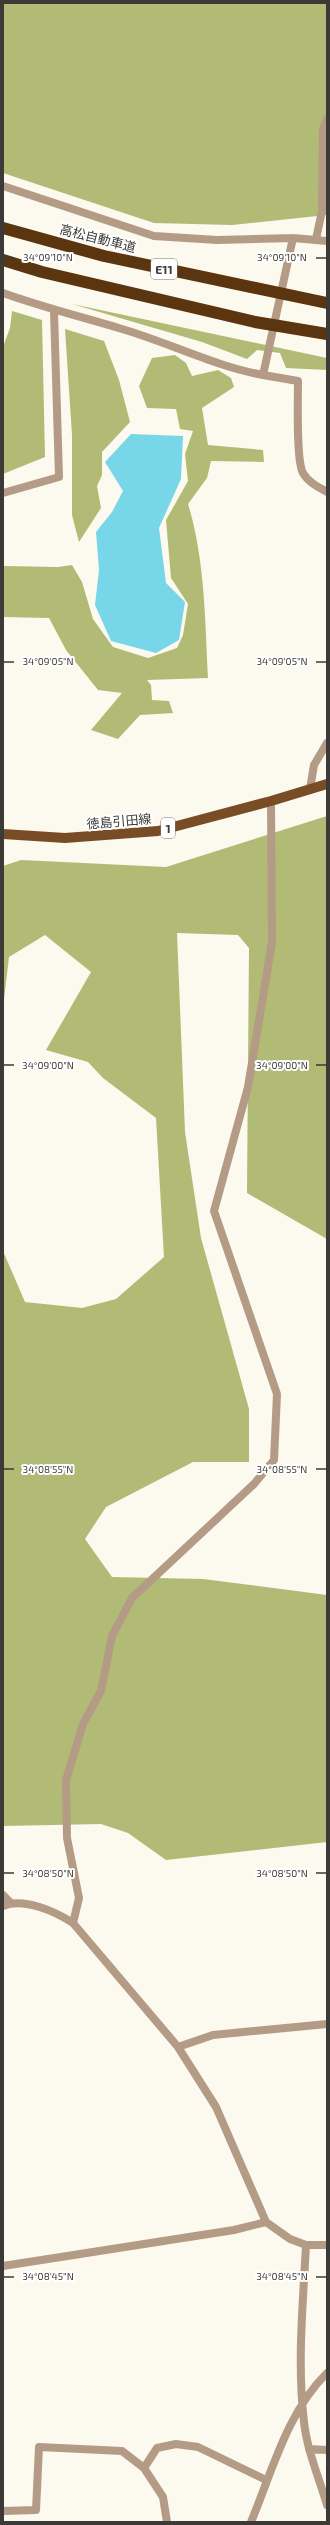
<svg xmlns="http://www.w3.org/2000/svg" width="330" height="2525" font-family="'Exo 2','Noto Sans JP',sans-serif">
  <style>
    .forest { fill: #b1bb75 }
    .water { fill: #78d6e9 }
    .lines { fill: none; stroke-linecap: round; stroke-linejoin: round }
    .minor { stroke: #b49b86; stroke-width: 8 }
    .primary { stroke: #784d26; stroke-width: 10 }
    .motorway { stroke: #5b350f; stroke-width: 12 }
    .ticks { fill: none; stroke: #3b3a36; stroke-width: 1.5 }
    .labels { text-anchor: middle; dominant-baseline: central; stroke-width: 4; stroke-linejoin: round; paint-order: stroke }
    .shield { fill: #fff; stroke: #767572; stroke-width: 1 }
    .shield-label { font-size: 12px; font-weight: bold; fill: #3b3a36 }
    .street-label { font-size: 13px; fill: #3b3a36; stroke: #fff }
    .ticks-label { font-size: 10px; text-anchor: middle; fill: #3b3a36; stroke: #fff; stroke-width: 4; stroke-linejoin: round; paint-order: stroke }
  </style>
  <rect width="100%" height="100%" fill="#fcf9ee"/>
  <path class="forest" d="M 3,3 L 327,3 L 327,215 L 232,225 L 154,223 L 3,173 Z
    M 72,304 L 327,358 L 327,370 L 286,368 L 280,353 L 257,350 L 247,359 L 202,342 Z
    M 12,311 L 42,320 L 45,457 L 3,474 L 3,347 L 10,328 Z
    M 65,329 L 104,341 L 119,380 L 130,422 L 102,452 L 102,475 L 97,486 L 101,508 L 79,542 L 72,515 L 72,435 Z
    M 175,355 L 186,363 L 192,376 L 218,370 L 231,378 L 234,387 L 202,408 L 208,445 L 263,450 L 264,462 L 211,461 L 207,478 L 188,504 C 205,559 205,621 208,678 L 147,680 L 151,685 L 152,700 L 169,701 L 173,713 L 140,715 L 118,739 L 91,730 L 122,693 L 98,690 L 66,650 L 49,618 L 3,617 L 3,566 L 58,567 L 72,565 L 82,582 L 93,619 L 113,647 L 148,658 L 177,648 L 183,635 L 188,604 L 171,578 L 166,520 L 188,481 L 185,454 L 193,431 L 180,429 L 176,409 L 147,408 L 139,386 L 152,358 Z
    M 327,816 L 327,1239 L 247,1193 L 249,948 L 238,935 L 177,933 L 185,1132 L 201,1238 L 249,1409 L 249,1462 L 193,1462 L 106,1507 L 85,1539 L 112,1577 L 203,1579 L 327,1595 L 327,1842 L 166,1860 L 128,1833 L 101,1824 L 3,1826 L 3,1251 L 25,1302 L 82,1308 L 116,1299 L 164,1257 L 156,1118 L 103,1078 L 88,1062 L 46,1050 L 91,972 L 45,935 L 9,957 L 3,1008 L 3,866 L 21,860 L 166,867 Z"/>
  <path class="water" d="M 131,434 L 183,436 L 181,479 L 159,528 L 166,583 L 185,602 L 179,640 L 156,653 L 111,641 L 95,605 L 99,570 L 96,532 L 112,512 L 123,491 L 105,462 Z"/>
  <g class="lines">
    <path class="minor" d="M 3,186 L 154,236 L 217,240 L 293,238 L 327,241
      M 293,238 L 263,375 L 298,381 C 298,398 296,461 303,473 C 308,482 318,487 327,492
      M 316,239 L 322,211 L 323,129 L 327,119
      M 3,293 C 42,307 82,317 122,329 C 170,343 214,366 263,375
      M 3,493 L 59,477 L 54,311
      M 310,789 L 314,765 L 327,743
      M 271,801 L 272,942 L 248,1087 L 214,1211 L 277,1394 L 274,1460 L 254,1484 L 132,1598 L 112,1636 L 101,1691 L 83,1724 L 66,1780 L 67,1838 L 79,1898 L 73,1923 L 178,2047 L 216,2107 L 266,2222 L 290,2239 L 306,2245 L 327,2245
      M 3,1895 L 11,1903
      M 3,1906 C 24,1897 56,1912 73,1923
      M 178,2047 L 213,2035 L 327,2024
      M 306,2245 C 303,2304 297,2363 304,2422 C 307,2450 319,2478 327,2505
      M 3,2266 L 234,2230 L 266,2222
      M 309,2449 L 327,2450
      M 144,2468 L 163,2497 L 167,2522
      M 3,2511 L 36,2510 L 39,2447 L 122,2451 L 144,2468 L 157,2448 L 176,2444 L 198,2447 L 266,2480
      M 251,2522 C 272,2472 287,2412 327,2373"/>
    <path class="primary" d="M 3,834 L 65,838 L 158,831 L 271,801 L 327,784"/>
    <path class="motorway" d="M 3,228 L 104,256 L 327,303
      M 3,260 L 42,272 L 255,322 L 327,334"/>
  </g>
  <path class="ticks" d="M 4,258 L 14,258M 316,258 L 326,258M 4,662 L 14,662M 316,662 L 326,662M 4,1065 L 14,1065M 316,1065 L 326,1065M 4,1469 L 14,1469M 316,1469 L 326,1469M 4,1873 L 14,1873M 316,1873 L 326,1873M 4,2277 L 14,2277M 316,2277 L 326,2277"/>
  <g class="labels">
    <g class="shield">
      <rect x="151" y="259" width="26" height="20" rx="3"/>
      <rect x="161" y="818" width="14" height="20" rx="3"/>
    </g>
    <g class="shield-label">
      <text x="164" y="269">E11</text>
      <text x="168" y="828">1</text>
    </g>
    <g class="street-label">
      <text transform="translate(98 238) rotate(14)">高松自動車道</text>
      <text transform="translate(119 821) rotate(-5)">徳島引田線</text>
    </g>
  </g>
  <g class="ticks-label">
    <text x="48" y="261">34°09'10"N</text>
    <text x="282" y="261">34°09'10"N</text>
    <text x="48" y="665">34°09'05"N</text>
    <text x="282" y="665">34°09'05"N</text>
    <text x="48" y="1069">34°09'00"N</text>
    <text x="282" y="1069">34°09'00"N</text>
    <text x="48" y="1473">34°08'55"N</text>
    <text x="282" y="1473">34°08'55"N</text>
    <text x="48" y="1877">34°08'50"N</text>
    <text x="282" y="1877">34°08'50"N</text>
    <text x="48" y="2280">34°08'45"N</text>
    <text x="282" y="2280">34°08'45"N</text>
  </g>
  <rect width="330" height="2525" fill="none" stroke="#3b3a36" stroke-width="8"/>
</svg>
